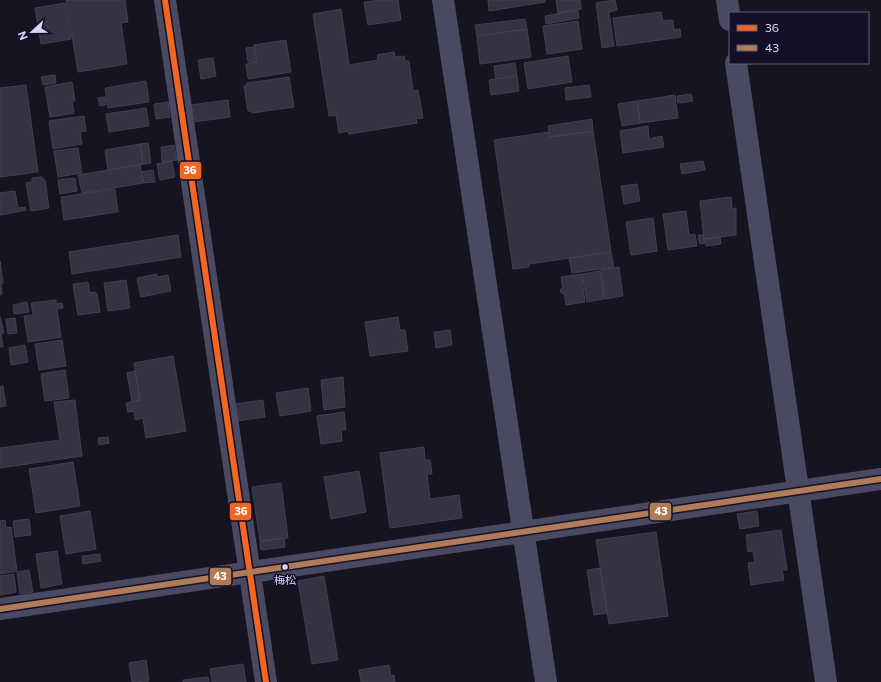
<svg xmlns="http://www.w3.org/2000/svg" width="881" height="682" font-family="Commissioner,'Noto Sans JP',sans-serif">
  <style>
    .building { fill: #343243; stroke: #433f54 }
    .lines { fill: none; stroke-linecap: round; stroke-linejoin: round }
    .minor { stroke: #4a4962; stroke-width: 22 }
    .bus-1-casing { stroke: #130f26; stroke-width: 9 }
    .bus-2-casing { stroke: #130f26; stroke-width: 9 }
    .bus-1 { stroke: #f26522; stroke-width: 6 }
    .bus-2 { stroke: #b07c57; stroke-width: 6 }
    .bus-dot { fill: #d9d4ff; stroke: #130f26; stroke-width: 1.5 }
    .labels { text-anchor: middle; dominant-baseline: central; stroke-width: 3; stroke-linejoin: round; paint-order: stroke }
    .bus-label { font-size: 11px; fill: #d9d4ff; stroke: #130f26 }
    .line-badge { stroke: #130f26; stroke-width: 1.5 }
    .badge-label { font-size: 11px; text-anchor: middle; font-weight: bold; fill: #fff }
  </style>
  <rect width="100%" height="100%" fill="#161421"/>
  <path class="building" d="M 66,0 L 125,0 L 128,22 L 121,23 L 127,64 L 78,72 Z
    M 380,0 L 398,0 L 401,20 L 368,25 L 364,2 Z
    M 488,0 L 545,0 L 545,2 L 489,11 Z
    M 556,0 L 580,0 L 581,9 L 558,13 Z
    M 615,0 L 617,10 L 609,12 L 614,46 L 602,48 L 596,3 Z
    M 65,3 L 71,39 L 41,44 L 35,8 Z
    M 341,9 L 349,65 L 378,60 L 377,55 L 394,52 L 395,57 L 404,56 L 405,61 L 409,61 L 413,91 L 418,90 L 423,118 L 416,119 L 417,123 L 349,134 L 348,131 L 339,133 L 336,115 L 329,116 L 313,14 Z
    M 578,10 L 579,18 L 546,24 L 545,16 Z
    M 661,12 L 663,21 L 673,20 L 674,30 L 680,29 L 681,37 L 617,46 L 613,18 Z
    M 525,19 L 527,29 L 477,36 L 475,25 Z
    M 578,21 L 582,49 L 547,54 L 543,26 Z
    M 527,29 L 531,57 L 480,64 L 477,36 Z
    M 286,40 L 291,72 L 248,79 L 246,64 L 257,62 L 254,45 Z
    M 254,47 L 257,61 L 248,62 L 246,48 Z
    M 568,56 L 572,82 L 528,89 L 524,63 Z
    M 213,58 L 216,76 L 201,79 L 198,60 Z
    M 515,63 L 517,76 L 496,79 L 494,66 Z
    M 55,75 L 56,83 L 43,85 L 41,77 Z
    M 517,76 L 519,91 L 491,95 L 489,80 Z
    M 289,77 L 294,107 L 252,113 L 252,111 L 248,111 L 244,86 L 247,85 L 247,83 Z
    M 146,81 L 149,102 L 108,108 L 105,88 Z
    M 72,82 L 75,101 L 72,101 L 74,113 L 50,117 L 45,87 Z
    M 26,85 L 38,172 L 0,177 L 0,88 Z
    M 589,85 L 591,97 L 566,100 L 565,88 Z
    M 691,94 L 693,101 L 678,103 L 677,96 Z
    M 675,95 L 678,118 L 640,123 L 637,101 Z
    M 105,97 L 106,105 L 100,106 L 98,98 Z
    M 228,100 L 230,117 L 194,122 L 191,105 Z
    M 637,101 L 640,123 L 622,126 L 618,104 Z
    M 168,102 L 170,117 L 156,119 L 154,104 Z
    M 146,108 L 149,126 L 109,132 L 106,114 Z
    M 84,116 L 86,131 L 80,132 L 82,144 L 53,149 L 49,121 Z
    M 592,119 L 593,131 L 550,137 L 548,126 Z
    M 648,126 L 649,139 L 662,136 L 664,147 L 623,153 L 620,131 Z
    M 593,131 L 611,252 L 529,264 L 529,267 L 513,269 L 494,140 L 549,132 L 550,137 Z
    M 148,143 L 151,163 L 143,164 L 140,144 Z
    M 140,144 L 143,164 L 108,170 L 105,150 Z
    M 174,145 L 177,160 L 162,162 L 161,147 Z
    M 78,148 L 82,173 L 58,177 L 54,151 Z
    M 172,161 L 175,177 L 160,180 L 157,164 Z
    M 703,161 L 705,170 L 682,174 L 680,164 Z
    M 140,165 L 143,183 L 82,193 L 78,175 Z
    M 153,170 L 155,182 L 143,183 L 141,172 Z
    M 42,177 L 43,180 L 45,180 L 49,208 L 31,211 L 26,183 L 32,182 L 32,178 Z
    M 75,178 L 77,191 L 60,194 L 58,180 Z
    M 637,184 L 640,201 L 624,204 L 621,186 Z
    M 115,189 L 118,212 L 64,220 L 61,197 Z
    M 15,191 L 18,208 L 25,207 L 26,210 L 0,215 L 0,193 Z
    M 731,197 L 732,209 L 736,208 L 736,235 L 704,239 L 700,201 Z
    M 686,211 L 689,235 L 695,234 L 697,246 L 668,250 L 663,214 Z
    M 653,218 L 657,251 L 631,255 L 626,222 Z
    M 178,235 L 181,257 L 72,274 L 69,252 Z
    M 698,235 L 703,235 L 705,243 L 700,244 Z
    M 720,237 L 721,244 L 706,246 L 705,239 Z
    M 611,252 L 614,267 L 572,273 L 569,258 Z
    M 0,261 L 3,283 L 1,283 L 2,294 L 0,295 Z
    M 619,267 L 623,296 L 605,299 L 601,270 Z
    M 600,271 L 604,299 L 587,302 L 582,274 Z
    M 157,274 L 157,277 L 168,275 L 171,291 L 141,297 L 137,278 Z
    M 581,274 L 585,302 L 566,305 L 564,293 L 561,293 L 560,289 L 563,289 L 561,277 Z
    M 126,280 L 130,308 L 108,311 L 104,283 Z
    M 88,282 L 90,293 L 95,292 L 97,294 L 100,312 L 78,315 L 73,284 Z
    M 56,300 L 56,304 L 62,303 L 63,308 L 57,309 L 61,337 L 28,342 L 24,316 L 33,315 L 31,303 Z
    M 27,302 L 29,312 L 14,314 L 13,305 Z
    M 0,317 L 4,333 L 1,333 L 3,347 L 0,347 Z
    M 398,317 L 400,330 L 405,330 L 408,351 L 370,356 L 365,322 Z
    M 15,318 L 17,333 L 8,334 L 6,319 Z
    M 450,330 L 452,345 L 436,348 L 434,332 Z
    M 62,340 L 66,366 L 39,370 L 35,344 Z
    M 25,345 L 28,362 L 11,365 L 9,348 Z
    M 173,356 L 186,431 L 146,438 L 143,418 L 135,420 L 134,411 L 128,412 L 126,403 L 140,400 L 134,363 Z
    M 65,370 L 69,398 L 45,401 L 41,374 Z
    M 135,371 L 140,400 L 132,402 L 127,373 Z
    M 343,377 L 345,407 L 324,410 L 321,380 Z
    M 3,386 L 6,406 L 0,407 L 0,387 Z
    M 308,388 L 311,411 L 280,416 L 276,393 Z
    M 75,400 L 82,456 L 0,468 L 0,448 L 60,440 L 54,402 Z
    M 263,400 L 265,417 L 237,421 L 234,404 Z
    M 344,412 L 346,430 L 341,430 L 342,441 L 321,444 L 317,416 Z
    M 108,437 L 109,443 L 99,445 L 98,438 Z
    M 424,447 L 425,460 L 430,460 L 432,474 L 427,474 L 430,499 L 459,495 L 462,518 L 390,528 L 380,453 Z
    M 73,462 L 80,506 L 36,513 L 29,469 Z
    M 359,471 L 366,512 L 331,519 L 324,477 Z
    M 281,483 L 288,538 L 260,541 L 252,487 Z
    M 90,511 L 96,549 L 66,554 L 60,516 Z
    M 757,511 L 759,526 L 740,529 L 737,514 Z
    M 29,519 L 31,535 L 15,537 L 13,521 Z
    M 5,520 L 6,528 L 11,527 L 17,571 L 0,574 L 0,521 Z
    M 781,530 L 787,570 L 782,570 L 784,580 L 751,585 L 748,563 L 755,562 L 753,551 L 748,552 L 746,535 Z
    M 656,532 L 668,616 L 609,624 L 596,540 Z
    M 284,538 L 285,547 L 261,550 L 260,542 Z
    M 57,551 L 62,584 L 41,588 L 36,554 Z
    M 100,554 L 101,561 L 83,564 L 82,556 Z
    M 600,568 L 607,613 L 594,615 L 587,570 Z
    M 29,570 L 33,592 L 20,594 L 17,572 Z
    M 14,574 L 16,592 L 0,595 L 0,576 Z
    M 324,576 L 338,660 L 312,664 L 298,581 Z
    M 146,660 L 149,681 L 132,682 L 129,663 Z
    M 243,664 L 246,682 L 212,682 L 210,669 Z
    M 389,665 L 391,676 L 394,675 L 395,682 L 361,682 L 359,670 Z
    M 208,677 L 209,682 L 183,682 L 183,680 Z"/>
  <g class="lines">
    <path class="minor" d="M 165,0 L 266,682
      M 443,0 L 546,682
      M 727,0 L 730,20
      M 736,63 L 826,682
      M 0,609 L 881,479"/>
    <defs>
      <path id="bus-1" d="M 165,0 L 266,682"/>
      <path id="bus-2" d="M 0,609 L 881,479"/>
    </defs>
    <use href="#bus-1" class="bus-1-casing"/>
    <use href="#bus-2" class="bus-2-casing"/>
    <use href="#bus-1" class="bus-1"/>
    <use href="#bus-2" class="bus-2"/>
  </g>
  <circle class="bus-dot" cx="285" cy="567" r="3.5"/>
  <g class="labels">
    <g class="bus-label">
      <text x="285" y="579">梅松</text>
    </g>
  </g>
  <g class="line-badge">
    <rect x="179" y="161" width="23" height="19" rx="4" fill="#f26522"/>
    <rect x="649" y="502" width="23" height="19" rx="4" fill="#b07c57"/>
    <rect x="229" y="502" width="23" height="19" rx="4" fill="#f26522"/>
    <rect x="209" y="567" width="23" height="19" rx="4" fill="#b07c57"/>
  </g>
  <g class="badge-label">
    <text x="190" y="174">36</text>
    <text x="661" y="515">43</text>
    <text x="241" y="515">36</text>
    <text x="220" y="580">43</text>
  </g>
  <rect x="729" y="12" width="140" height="52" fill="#130f26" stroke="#625e7d"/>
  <rect x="737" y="25" width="20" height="6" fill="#f26522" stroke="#625e7d"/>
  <text x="765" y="32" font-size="12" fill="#d9d4ff">36</text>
  <rect x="737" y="45" width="20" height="6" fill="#b07c57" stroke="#625e7d"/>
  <text x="765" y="52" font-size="12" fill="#d9d4ff">43</text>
  <g transform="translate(32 32) rotate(248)" stroke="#130f26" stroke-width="3" paint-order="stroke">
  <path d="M0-3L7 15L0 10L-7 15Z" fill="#d9d4ff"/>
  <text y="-6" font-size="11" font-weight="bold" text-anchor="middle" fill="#d9d4ff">N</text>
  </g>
</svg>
